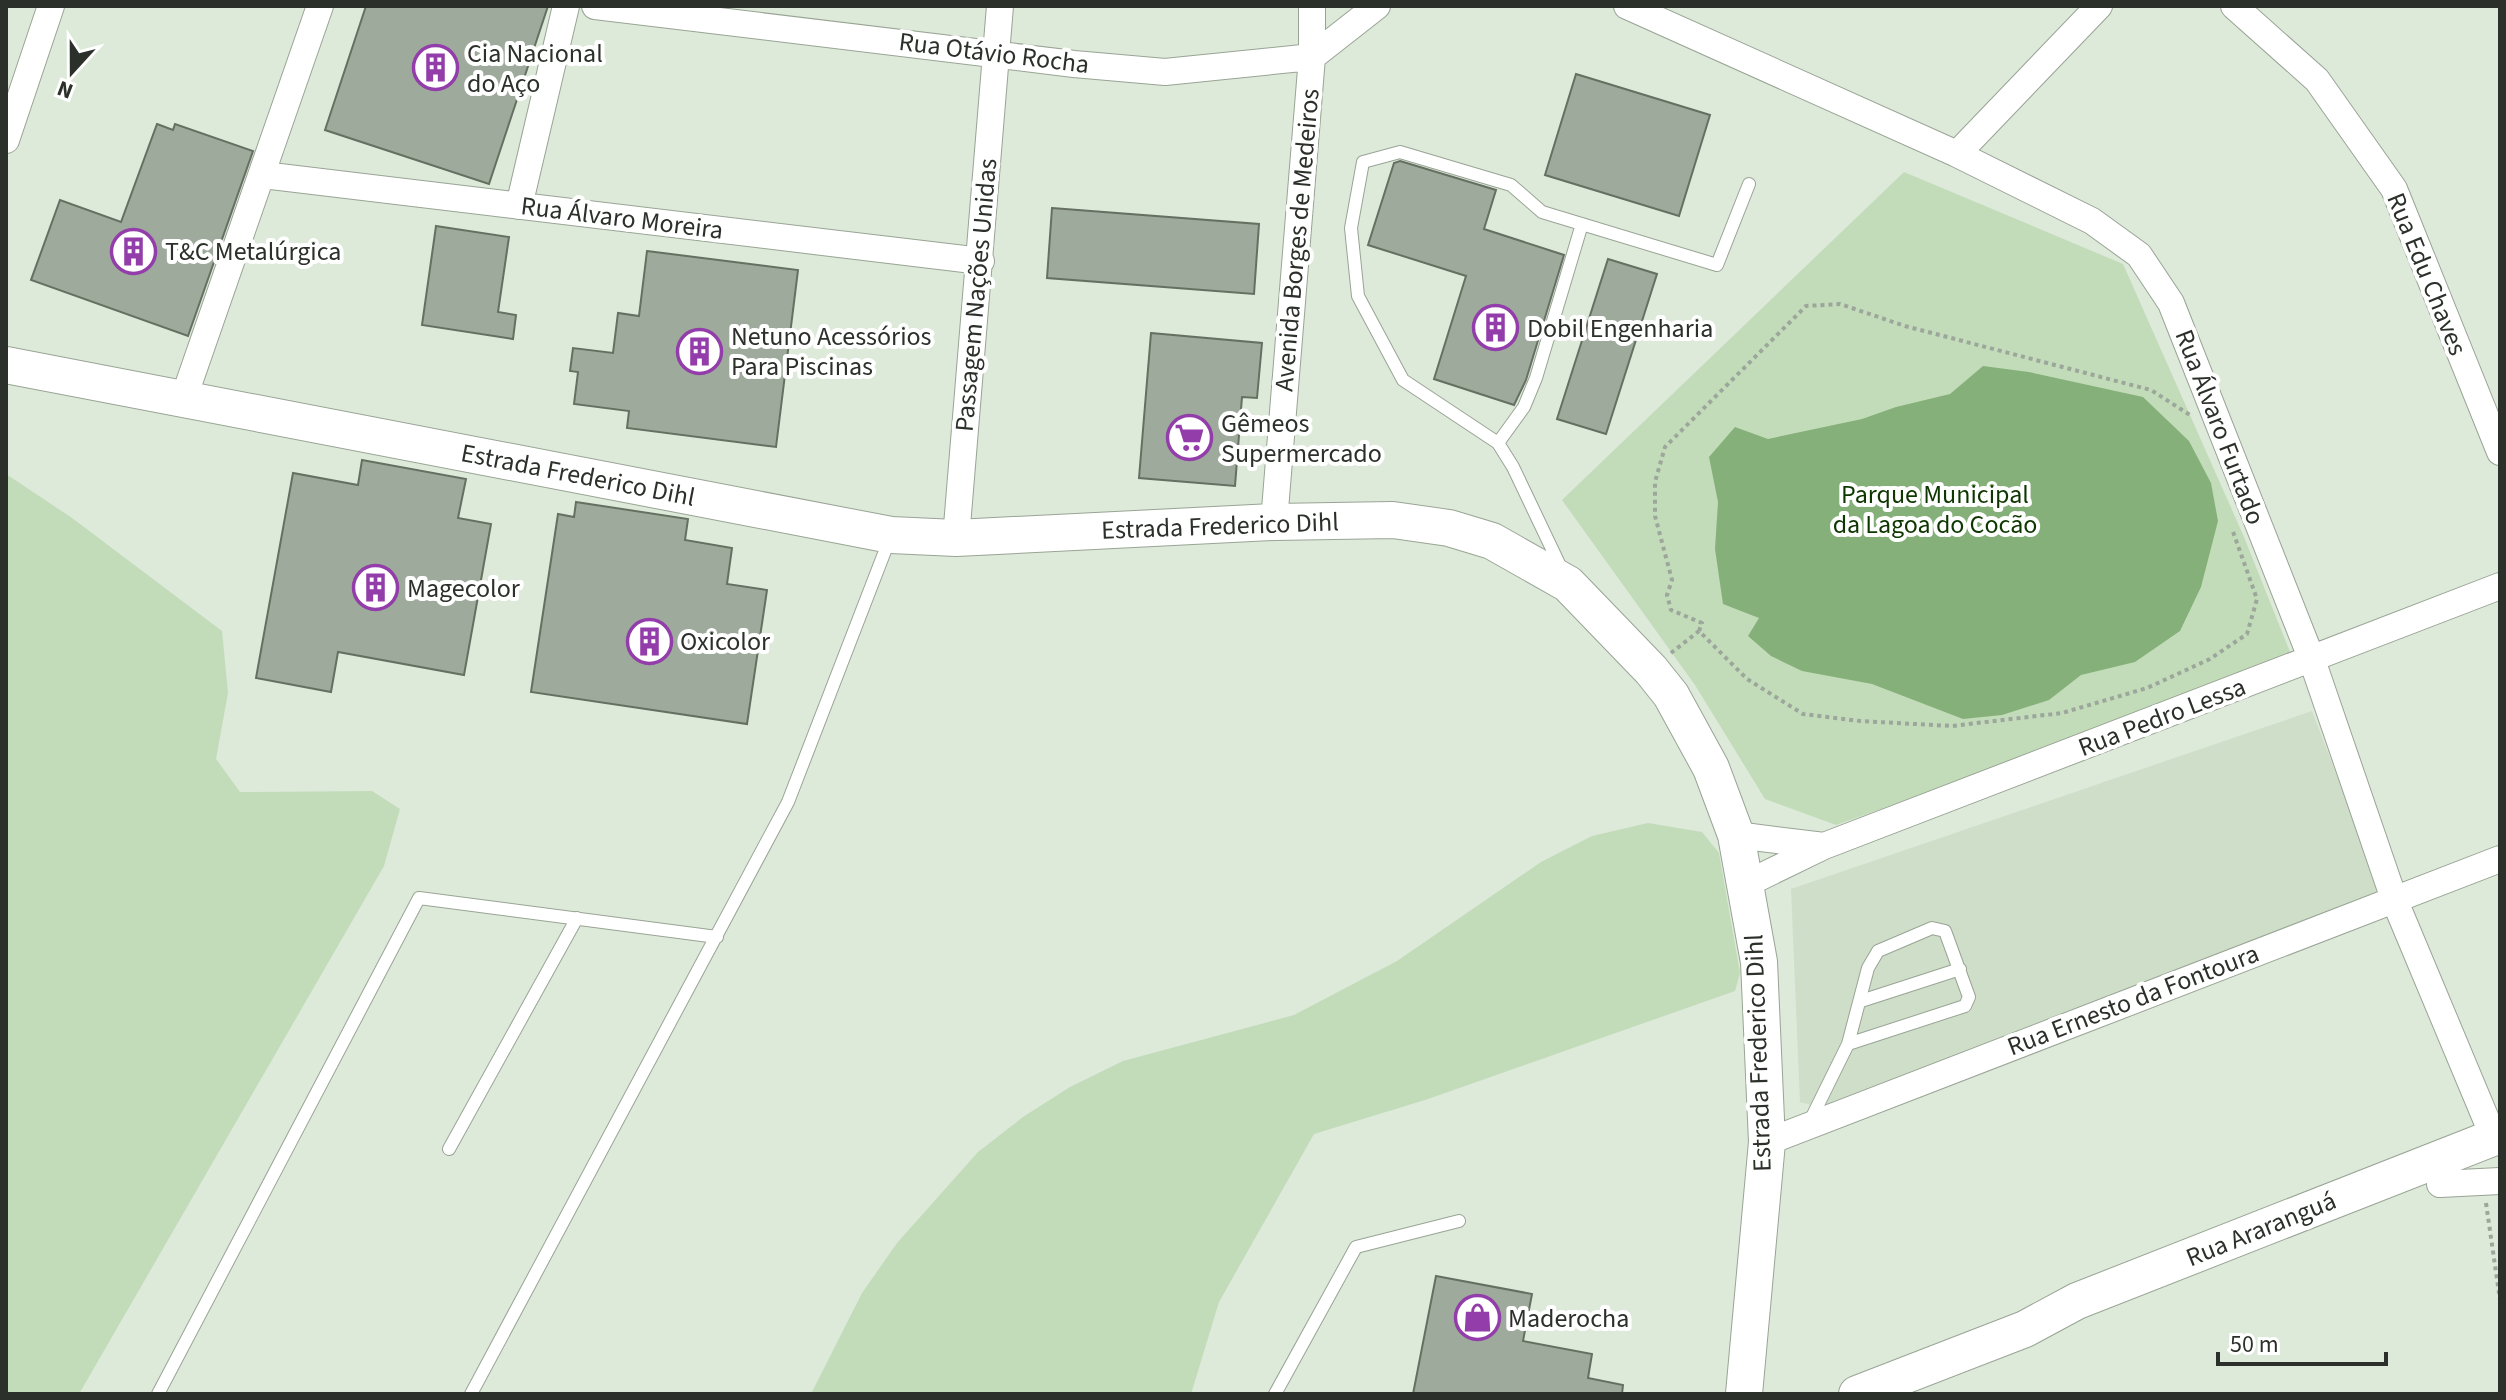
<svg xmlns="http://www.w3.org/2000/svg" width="2506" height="1400" font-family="'Source Sans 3',sans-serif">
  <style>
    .built { fill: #cedec9 }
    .green { fill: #c2dcba }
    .water { fill: #86b079 }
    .building { fill: #9eaa9b; stroke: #657062; stroke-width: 2 }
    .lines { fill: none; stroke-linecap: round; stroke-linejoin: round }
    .lane-casing { stroke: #99a495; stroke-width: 14 }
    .street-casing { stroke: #99a495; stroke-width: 28 }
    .secondary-casing { stroke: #99a495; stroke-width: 38 }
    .path { stroke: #9da69a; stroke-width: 4; stroke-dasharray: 4 4; stroke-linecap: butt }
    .lane { stroke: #fff; stroke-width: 12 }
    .street { stroke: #fff; stroke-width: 26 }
    .secondary { stroke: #fff; stroke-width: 36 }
    .labels { text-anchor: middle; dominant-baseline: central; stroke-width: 8; stroke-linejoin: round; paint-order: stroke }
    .poi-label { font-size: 26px; fill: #2c302a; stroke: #fff; text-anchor: start }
    .street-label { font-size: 26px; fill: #2c302a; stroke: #fff }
    .park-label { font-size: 26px; fill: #0e3700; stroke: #fff }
  </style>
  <rect width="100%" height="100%" fill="#dde9d9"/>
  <path class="built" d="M 2312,711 L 2383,896 L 1835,1111 L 1800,1102 L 1791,889 Z"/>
  <path class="green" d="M 1904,172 L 2123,264 L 2244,537 L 2294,662 L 1836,825 L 1765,799 L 1695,685 L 1562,500 Z
    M 6,474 L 72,518 L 222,631 L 228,693 L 216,759 L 240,792 L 372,791 L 400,809 L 384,866 L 79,1394 L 6,1394 Z
    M 1648,823 L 1702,832 L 1719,853 L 1740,973 L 1735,991 L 1428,1099 L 1314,1134 L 1219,1302 L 1191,1394 L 811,1394 L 862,1293 L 897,1243 L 978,1152 L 1023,1117 L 1070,1087 L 1123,1061 L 1294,1015 L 1397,961 L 1541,862 L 1592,836 Z"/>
  <path class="water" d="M 1983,366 L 2029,372 L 2143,397 L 2189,441 L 2211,483 L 2218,521 L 2201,587 L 2180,631 L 2135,662 L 2081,675 L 2049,700 L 2002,715 L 1963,719 L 1872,684 L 1802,671 L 1771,656 L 1748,636 L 1759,618 L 1723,604 L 1715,549 L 1718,502 L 1709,457 L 1735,427 L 1768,439 L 1862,419 L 1896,407 L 1950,394 Z"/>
  <path class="building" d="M 366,6 L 548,6 L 489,184 L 325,130 Z
    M 1576,74 L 1710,115 L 1679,216 L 1545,175 Z
    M 157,124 L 173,130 L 175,124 L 253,151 L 188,336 L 31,280 L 60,200 L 121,222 Z
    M 1400,161 L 1496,190 L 1484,229 L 1564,255 L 1526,380 L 1514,405 L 1434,379 L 1466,276 L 1368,245 L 1394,163 Z
    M 1052,208 L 1259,224 L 1254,294 L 1047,278 Z
    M 436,226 L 509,237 L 498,312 L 516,315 L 513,339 L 422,325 Z
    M 647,251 L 798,270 L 776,447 L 627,428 L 629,411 L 574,404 L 578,372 L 570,371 L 573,348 L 613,353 L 618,313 L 639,316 Z
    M 1608,259 L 1657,274 L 1606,434 L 1557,419 Z
    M 1151,333 L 1262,343 L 1257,398 L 1242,397 L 1235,486 L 1139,478 Z
    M 362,460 L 466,479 L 458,518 L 491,524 L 464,675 L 338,652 L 331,692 L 256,678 L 293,473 L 358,485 Z
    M 576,502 L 688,519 L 685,540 L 732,548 L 727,584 L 767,590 L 747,724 L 531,692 L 558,514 L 574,517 Z
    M 1436,1276 L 1532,1294 L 1523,1341 L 1592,1354 L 1588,1378 L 1623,1385 L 1622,1394 L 1413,1394 Z"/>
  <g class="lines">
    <defs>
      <path id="lane" d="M 1498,443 L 1524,407 L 1536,378 L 1582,224
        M 1562,570 L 1513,467 L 1498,443 L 1403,380 L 1358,296 L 1351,228 L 1363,162 L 1400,152 L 1511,185 L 1542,212 L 1717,265 L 1749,184
        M 1861,1001 L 1960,969
        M 1810,1121 L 1848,1044 L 1965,1006 L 1969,997 L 1945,931 L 1932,928 L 1878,951 L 1868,968 L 1848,1044
        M 449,1149 L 577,918
        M 158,1394 L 419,898 L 717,937
        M 471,1394 L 788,802 L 890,538
        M 1275,1394 L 1356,1247 L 1459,1221"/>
      <path id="street" d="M 595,6 L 1074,64 L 1165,72 L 1312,57 L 1377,6
        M 1627,6 L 1957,154 L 2092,221 L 2139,255 L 2171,303 L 2312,660 L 2394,899 L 2494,1138
        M 2234,6 L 2317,80 L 2394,189 L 2500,452
        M 6,140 L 51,6
        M 1957,154 L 2099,6
        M 263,175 L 981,261
        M 519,206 L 566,6
        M 183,400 L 320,6
        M 1274,522 L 1312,57 L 1312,6
        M 956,538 L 1000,6
        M 1736,835 L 1824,846
        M 1746,884 L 1824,846 L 2500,586
        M 1767,1142 L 2500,859
        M 2440,1184 L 2500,1181"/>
      <path id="secondary" d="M 6,365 L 891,535 L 956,538 L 1274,522 L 1393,520 L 1449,528 L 1492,541 L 1568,584 L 1651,670 L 1671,695 L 1711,768 L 1736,835 L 1759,962 L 1767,1142 L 1744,1394
        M 1857,1394 L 2025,1329 L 2077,1301 L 2500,1135"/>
    </defs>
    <use href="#lane" class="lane-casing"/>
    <use href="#street" class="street-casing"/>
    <use href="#secondary" class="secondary-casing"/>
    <path class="path" d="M 1699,631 L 1702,623 L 1671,610 L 1667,595 L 1672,580 L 1655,516 L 1655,482 L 1665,447 L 1806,306 L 1840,304 L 1905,326 L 2151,390 L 2190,415
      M 1671,653 L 1699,631 L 1747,679 L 1803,714 L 1860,721 L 1952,726 L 2062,713 L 2147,688 L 2210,659 L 2247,634 L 2257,599 L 2232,529
      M 2486,1203 L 2500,1300"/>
    <use href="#lane" class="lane"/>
    <use href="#street" class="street"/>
    <use href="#secondary" class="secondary"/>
  </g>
  <defs>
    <symbol id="building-ring" viewBox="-11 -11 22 22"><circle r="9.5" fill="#fff" stroke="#933daa" stroke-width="1.5"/><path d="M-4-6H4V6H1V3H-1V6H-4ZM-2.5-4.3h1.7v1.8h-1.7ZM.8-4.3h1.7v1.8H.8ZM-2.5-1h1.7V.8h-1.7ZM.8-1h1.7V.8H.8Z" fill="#933daa"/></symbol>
    <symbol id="supermarket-ring" viewBox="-11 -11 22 22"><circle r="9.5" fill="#fff" stroke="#933daa" stroke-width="1.5"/><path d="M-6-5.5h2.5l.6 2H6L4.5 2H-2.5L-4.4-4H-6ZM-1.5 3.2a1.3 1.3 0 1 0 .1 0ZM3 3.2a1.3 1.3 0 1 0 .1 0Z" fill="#933daa"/></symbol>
    <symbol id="shop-ring" viewBox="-11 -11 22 22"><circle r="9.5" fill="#fff" stroke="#933daa" stroke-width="1.5"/><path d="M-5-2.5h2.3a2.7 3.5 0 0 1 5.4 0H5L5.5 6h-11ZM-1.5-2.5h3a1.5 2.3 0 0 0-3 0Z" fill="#933daa"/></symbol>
  </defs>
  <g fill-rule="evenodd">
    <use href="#building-ring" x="410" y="42" width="51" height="51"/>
    <use href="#building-ring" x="108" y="226" width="51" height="51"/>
    <use href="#building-ring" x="1470" y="302" width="51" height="51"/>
    <use href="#building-ring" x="674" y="326" width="51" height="51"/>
    <use href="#supermarket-ring" x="1164" y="412" width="51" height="51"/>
    <use href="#building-ring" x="350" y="562" width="51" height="51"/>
    <use href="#building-ring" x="624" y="616" width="51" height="51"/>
    <use href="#shop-ring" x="1452" y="1292" width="51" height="51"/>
  </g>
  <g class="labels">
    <g class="poi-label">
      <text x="467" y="53">Cia Nacional<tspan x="467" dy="30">do Aço</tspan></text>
      <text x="165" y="251">T&amp;C Metalúrgica</text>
      <text x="1527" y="328">Dobil Engenharia</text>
      <text x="731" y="336">Netuno Acessórios<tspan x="731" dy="30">Para Piscinas</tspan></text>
      <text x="1221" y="423">Gêmeos<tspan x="1221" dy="30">Supermercado</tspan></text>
      <text x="407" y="588">Magecolor</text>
      <text x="680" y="641">Oxicolor</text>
      <text x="1508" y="1318">Maderocha</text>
    </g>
    <g class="street-label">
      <text transform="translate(994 53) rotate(7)">Rua Otávio Rocha</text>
      <text transform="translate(622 218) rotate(7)">Rua Álvaro Moreira</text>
      <text transform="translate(1297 240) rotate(-85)">Avenida Borges de Medeiros</text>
      <text transform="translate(2427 274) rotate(68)">Rua Edu Chaves</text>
      <text transform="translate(976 295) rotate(-85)">Passagem Nações Unidas</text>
      <text transform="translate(2220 427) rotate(69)">Rua Álvaro Furtado</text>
      <text transform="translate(578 475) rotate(11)">Estrada Frederico Dihl</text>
      <text transform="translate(1220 526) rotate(-2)">Estrada Frederico Dihl</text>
      <text transform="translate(2162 717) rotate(-21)">Rua Pedro Lessa</text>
      <text transform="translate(2133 1000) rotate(-21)">Rua Ernesto da Fontoura</text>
      <text transform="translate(1758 1053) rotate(-92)">Estrada Frederico Dihl</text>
      <text transform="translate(2261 1229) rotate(-22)">Rua Araranguá</text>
    </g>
    <g class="park-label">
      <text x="1935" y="494">Parque Municipal<tspan x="1935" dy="30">da Lagoa do Cocão</tspan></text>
    </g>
  </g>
  <rect width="2506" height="1400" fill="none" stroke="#2c302a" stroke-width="16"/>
  <g transform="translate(72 72) rotate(201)" stroke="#ffffff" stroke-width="6" paint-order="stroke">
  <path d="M0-6L14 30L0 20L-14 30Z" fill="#2c302a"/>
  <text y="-12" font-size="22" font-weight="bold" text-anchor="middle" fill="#2c302a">N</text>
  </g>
  <path d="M2218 1352v12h168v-12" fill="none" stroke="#2c302a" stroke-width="4"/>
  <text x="2230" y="1352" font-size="24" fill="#2c302a" stroke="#ffffff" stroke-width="6" paint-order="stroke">50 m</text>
</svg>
